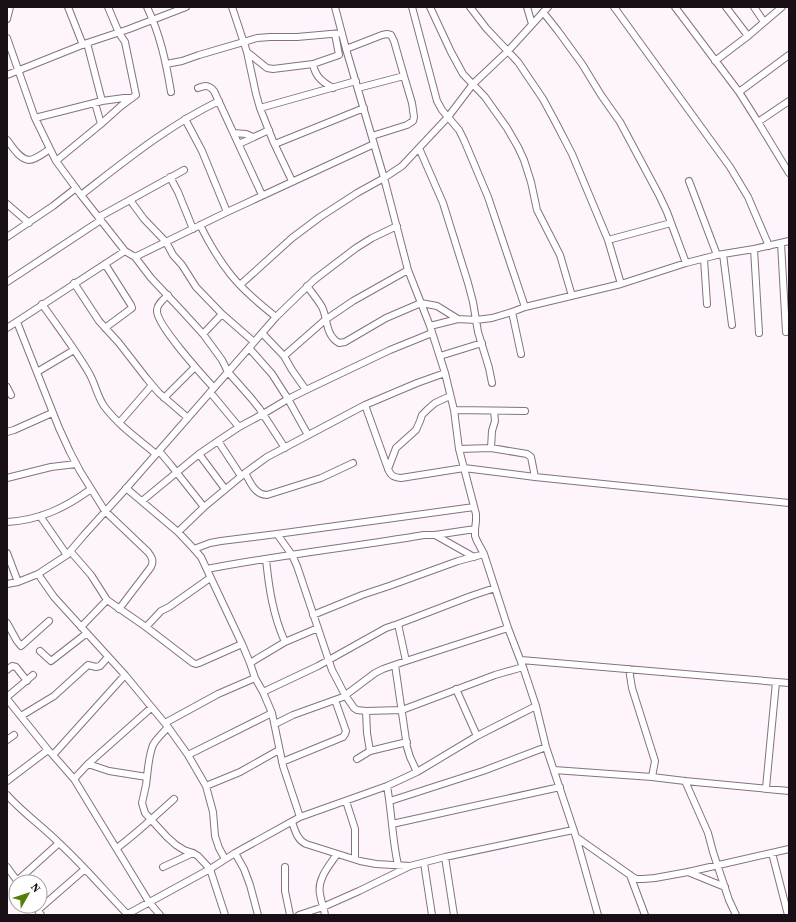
<svg xmlns="http://www.w3.org/2000/svg" width="796" height="922" font-family="'Source Serif 4',serif">
  <style>
    .lines { fill: none; stroke-linecap: round; stroke-linejoin: round }
    .street-casing { stroke: #867181; stroke-width: 8 }
    .street { stroke: #fff; stroke-width: 6 }
  </style>
  <rect width="100%" height="100%" fill="#fef4fb"/>
  <g class="lines">
    <defs>
      <path id="street" d="M 68,7 L 83,45
        M 147,7 C 160,34 166,62 171,92
        M 232,7 L 247,52 L 256,94 L 260,108 L 273,141 L 292,181
        M 335,7 L 346,49 L 384,178 L 408,270 L 430,326 L 445,373 L 454,410 L 459,449 L 476,514 L 476,521 L 475,529 L 475,536 L 477,541 L 484,554 L 508,628 L 523,667 L 536,706 L 546,747 L 576,837 L 598,915
        M 412,7 L 437,101 L 442,110 L 459,130 L 464,140 L 488,197 L 525,307
        M 430,7 L 451,52 L 463,74 L 485,97 L 507,128 L 518,147 L 524,160 L 531,182 L 537,210 L 560,255 L 572,296
        M 470,7 L 486,28 L 518,62 L 543,99 L 557,125 L 572,154 L 608,240 L 621,284
        M 527,7 L 532,24
        M 614,7 L 730,167 L 748,197 L 769,246
        M 675,7 L 739,92 L 758,122 L 789,173
        M 726,7 L 748,36
        M 754,7 L 764,22
        M 543,12 L 558,31 L 582,64 L 601,95 L 620,122 L 659,195 L 667,212 L 686,263
        M 7,19 L 10,7
        M 7,38 L 35,118 L 50,149 L 56,161 L 81,195 L 125,251 L 135,257 L 151,278 L 183,312 L 203,334 L 222,360 L 228,372 L 251,398 L 259,408 L 285,448
        M 87,43 L 102,101
        M 346,49 L 382,35 L 387,34 L 391,35 L 394,41 L 404,76 L 412,103 L 414,117 L 413,121 L 407,125 L 372,136
        M 247,52 L 267,68 L 273,69 L 313,64 L 339,55 L 335,34
        M 715,61 L 748,36 L 782,7
        M 166,64 L 182,61 L 199,55 L 257,38 L 270,37 L 297,37 L 342,33
        M 313,64 C 315,76 322,82 333,88
        M 7,75 L 87,43 L 129,29 L 186,7
        M 198,88 C 206,85 209,85 214,91 L 262,195
        M 358,88 L 404,76
        M 739,92 L 789,55
        M 95,103 L 101,124
        M 260,108 L 356,81
        M 35,118 L 102,101 L 124,98 L 132,98
        M 185,119 L 202,151 L 227,212
        M 758,122 L 789,101
        M 234,133 L 246,134 L 253,137
        M 7,140 C 12,146 19,159 29,160 C 35,160 44,153 50,149
        M 239,144 L 269,130
        M 275,144 L 364,108
        M 419,148 L 443,203 L 468,283 L 473,302 L 478,332 L 489,368 L 492,383
        M 56,161 L 101,124 L 121,106 L 136,95 L 125,42 L 119,33 L 108,7
        M 170,177 L 178,192 L 193,229
        M 689,181 L 717,255
        M 81,195 C 125,161 169,125 219,101
        M 130,200 L 144,219 L 166,242 L 173,255 L 182,265 L 196,287 L 222,314 L 254,342
        M 7,204 L 29,223
        M 99,217 L 184,170
        M 200,225 C 209,243 219,260 231,275 C 244,291 260,304 276,317
        M 7,237 L 53,206 L 76,188
        M 608,240 L 671,223
        M 781,243 L 786,332
        M 754,249 L 759,333
        M 723,254 L 732,325
        M 135,257 L 227,212 L 374,144
        M 704,259 L 707,304
        M 7,282 L 101,220
        M 74,283 L 99,321 L 119,343 L 147,379 L 159,393 L 188,418
        M 240,285 L 292,238 L 320,217 L 357,193 L 384,178 L 402,166 L 448,117 L 473,84 L 508,51 L 548,7
        M 307,286 C 312,293 318,300 322,307 C 328,319 325,335 339,343 L 345,342 L 386,318 L 421,303 L 437,306 L 458,319
        M 168,295 C 164,299 157,304 157,310 C 155,323 203,376 214,388
        M 42,304 C 58,327 75,349 89,373 C 95,383 97,396 104,406 C 118,425 138,439 156,454
        M 512,312 L 521,354
        M 17,322 L 59,428 L 70,452 L 80,471 L 105,511 L 148,552 C 152,557 154,561 151,567 L 119,609
        M 430,326 L 458,319 L 476,320 L 492,318 L 512,312 L 525,307 L 621,284 L 686,263 L 717,255 L 754,249 L 789,241
        M 7,328 L 125,251
        M 105,328 L 132,308 L 131,305 L 105,264
        M 262,333 L 284,356 L 292,370 L 306,390
        M 203,334 L 222,314
        M 249,348 L 272,374 L 288,399 L 308,435
        M 284,356 L 325,320 L 353,301 L 408,270
        M 440,356 L 482,343
        M 37,372 L 74,350
        M 7,387 L 11,395
        M 210,392 L 229,415 L 239,427
        M 164,398 L 195,367
        M 365,405 L 388,469 C 391,476 393,477 401,478 L 464,468 L 535,477 L 789,503
        M 454,410 L 525,411
        M 119,423 L 152,385
        M 7,432 L 14,430 L 52,413
        M 218,441 L 241,476
        M 491,448 L 492,431 L 495,421 L 494,411
        M 459,449 L 491,448 L 527,454 L 531,457 L 535,477
        M 159,451 L 170,464 L 204,507
        M 199,454 L 225,489
        M 388,469 L 396,448 L 416,430 L 420,421 L 422,415 L 428,409 L 435,403 L 450,396
        M 245,473 C 250,482 255,495 267,495 L 321,478 L 353,463
        M 7,478 L 51,467 L 76,464
        M 126,488 L 178,532 L 194,549 L 201,557 L 242,644 L 250,663 L 255,678 L 263,692 L 272,713 L 283,766 L 300,817
        M 142,501 L 199,454 L 218,441 L 239,427 L 263,414 L 288,399 L 306,390 L 390,350 L 432,333
        M 40,516 L 67,555
        M 7,522 C 40,520 65,508 91,489
        M 178,532 L 204,507 L 245,473 L 267,457 L 365,405 L 417,383 L 445,373
        M 277,534 L 292,555 L 297,566 L 332,670 L 345,695 L 354,708 L 357,710 L 366,711 L 402,710 L 495,675 L 523,667
        M 435,535 L 474,557
        M 194,549 L 210,543 L 221,541 L 277,534 L 474,507
        M 71,552 L 91,575 L 107,600 L 146,627 L 193,663 L 196,664 L 199,663 L 242,644
        M 7,553 L 18,582
        M 266,559 C 269,589 273,615 285,642 L 318,628
        M 207,569 C 279,555 352,547 424,535 L 435,535 L 475,529
        M 38,574 L 54,597 L 125,675 L 168,727 L 188,755 L 206,786 L 213,812 L 215,836 L 219,848 L 225,859
        M 7,584 L 18,582 L 38,574 L 67,555 L 84,535 L 123,492 L 276,317 L 314,280 L 331,267 L 356,248 L 372,238 L 397,226
        M 313,615 L 362,595 L 389,586 L 458,561 L 484,554
        M 7,623 L 17,641 L 21,646 L 49,621
        M 398,624 L 406,661
        M 81,627 L 107,600
        M 146,627 L 161,611 L 169,607 L 210,578
        M 40,651 L 51,661 L 87,633
        M 521,660 L 789,683
        M 250,663 L 285,642
        M 395,665 L 407,747 L 410,757 L 417,772
        M 629,669 L 632,688 L 655,761 L 652,777
        M 7,670 L 12,666 L 16,667 L 27,681
        M 456,689 L 477,736
        M 263,692 L 318,666 L 386,628 L 398,624 L 471,596 L 495,588
        M 7,697 L 33,675
        M 7,699 L 48,750 L 53,755 L 74,779 L 149,902 L 160,915
        M 366,711 L 367,733 L 370,751
        M 21,716 L 54,696 L 88,665 L 96,667 L 100,666 L 108,657
        M 165,723 L 218,694 L 255,678
        M 275,724 L 293,715 L 343,697 L 375,673 L 383,669 L 406,661 L 508,628
        M 7,740 L 14,735
        M 53,755 L 125,675
        M 188,755 L 272,713
        M 357,759 L 370,751 L 407,742
        M 282,762 L 343,737 L 345,734 L 346,731 L 335,700
        M 88,764 L 109,771 L 147,777 L 146,785 L 142,803 L 145,813 L 167,837 L 176,845 L 184,850 L 193,853 L 198,856 L 210,869 L 225,915
        M 554,770 L 652,777 L 685,781 L 789,791
        M 147,777 C 148,767 149,755 153,745 C 157,738 163,733 168,727
        M 74,779 L 88,764 L 151,708
        M 7,781 L 48,750
        M 685,781 L 708,833 L 713,852 L 729,900 L 736,915
        M 206,786 L 240,772 L 279,750
        M 387,786 C 392,813 392,839 398,865
        M 766,788 L 776,682
        M 7,795 C 23,813 42,826 59,843 C 83,865 104,890 127,914
        M 346,801 L 355,829 L 355,859
        M 390,801 L 483,771 L 546,747
        M 292,822 C 295,830 297,840 306,844 L 360,861 L 376,864 L 410,866
        M 392,824 L 560,787
        M 576,837 L 630,875 L 636,879 L 643,879 L 655,878 L 688,872 L 789,849
        M 117,848 C 137,833 155,816 174,799
        M 235,853 L 244,869 L 250,885 L 258,915
        M 772,853 L 788,915
        M 445,857 L 454,915
        M 424,863 L 432,915
        M 7,867 L 18,882
        M 163,867 L 193,853
        M 285,867 L 285,891 L 290,915
        M 688,872 L 725,887
        M 630,875 L 645,915
        M 17,881 L 59,843
        M 35,906 L 41,915
        M 38,910 L 85,869
        M 126,915 L 210,869 L 235,853 L 300,817 L 387,786 L 417,772 L 477,736 L 536,706
        M 299,915 L 323,907 L 359,891 L 410,866 L 445,857 L 573,830
        M 325,915 C 324,908 321,901 320,894 C 317,879 329,866 337,854"/>
    </defs>
    <use href="#street" class="street-casing"/>
    <use href="#street" class="street"/>
  </g>
  <rect width="796" height="922" fill="none" stroke="#181016" stroke-width="16"/>
  <g transform="translate(28 894) rotate(51)"><circle r="19" fill="#ffffff" stroke="#a39fa2"/>
  <path d="M0-3L7 15L0 10L-7 15Z" fill="#53800a"/>
  <text y="-6" font-size="11" font-weight="bold" text-anchor="middle" fill="#181016">N</text>
  </g>
</svg>
